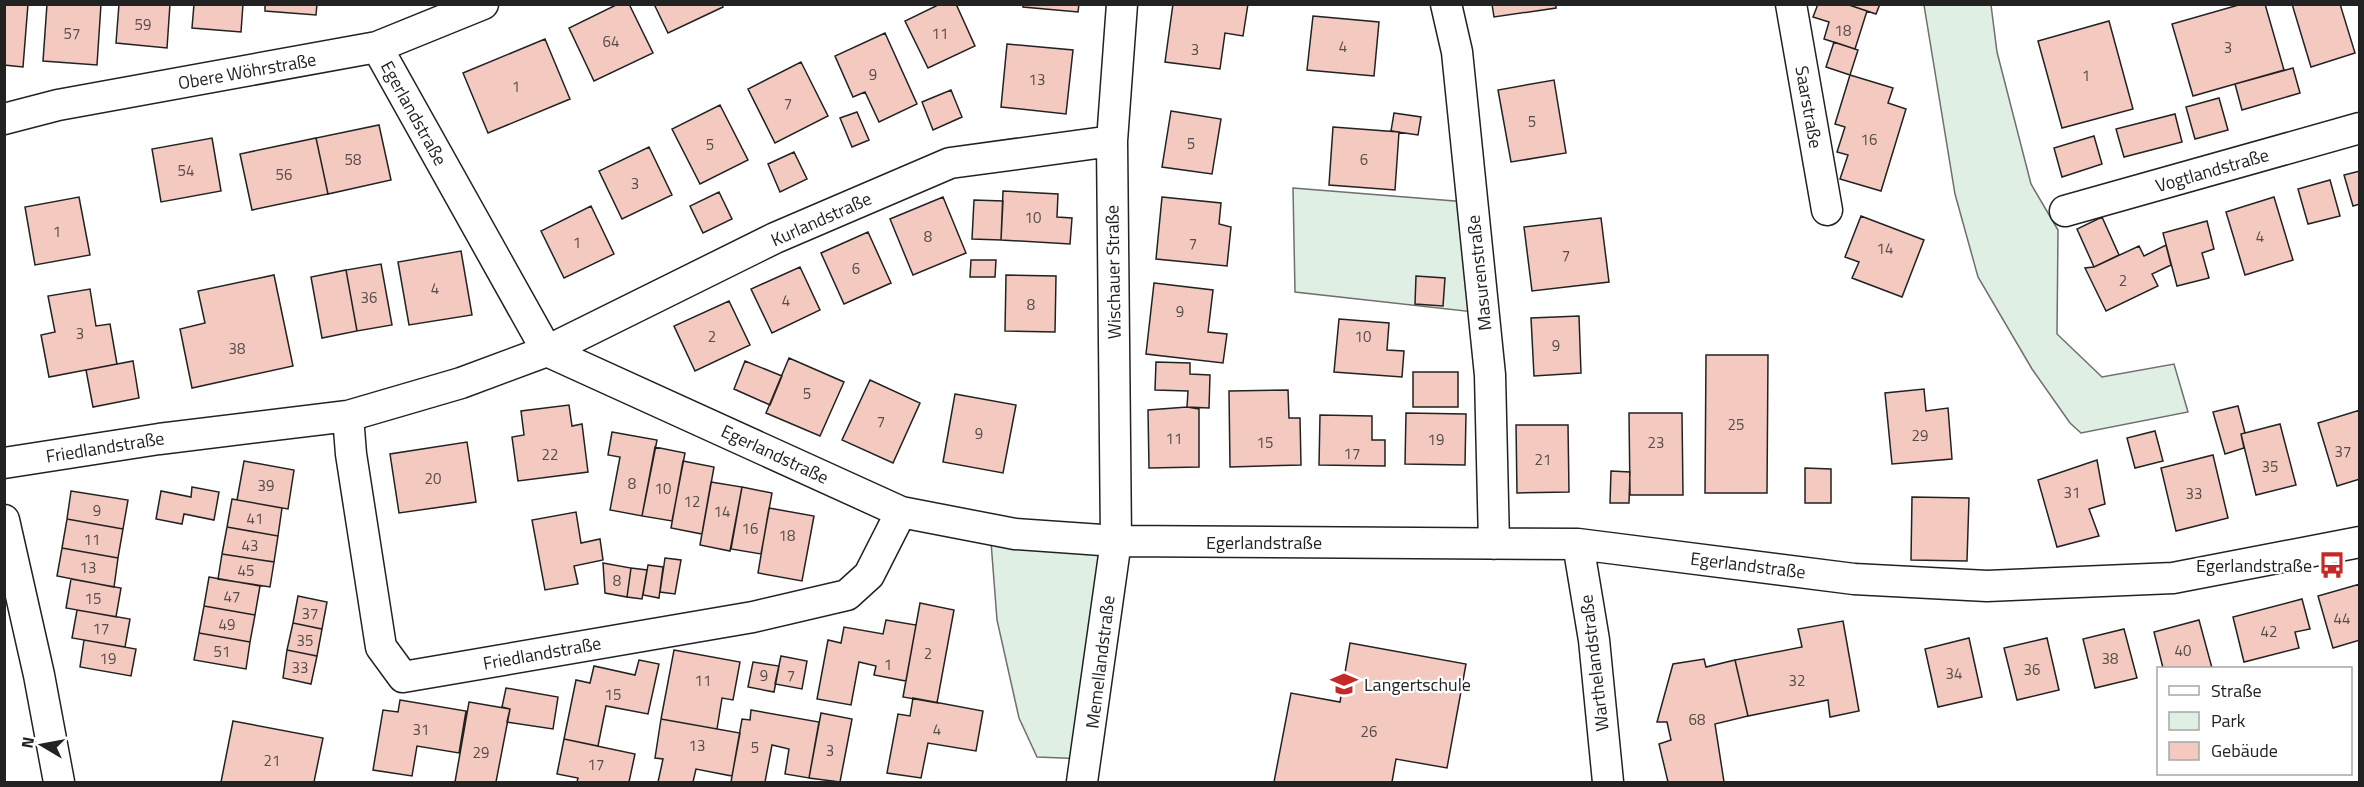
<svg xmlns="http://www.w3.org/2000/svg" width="2364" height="787" font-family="'Titillium Web',sans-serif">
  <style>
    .green { fill: #e0efe3; stroke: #6f6f6f; stroke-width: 1.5 }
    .building { fill: #f3c9c0; stroke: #222; stroke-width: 1.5 }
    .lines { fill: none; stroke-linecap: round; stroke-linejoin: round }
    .street-casing { stroke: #222; stroke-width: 33 }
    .street { stroke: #fff; stroke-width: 30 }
    .labels { text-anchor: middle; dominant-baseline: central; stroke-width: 4.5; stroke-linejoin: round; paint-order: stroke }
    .number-label { font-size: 15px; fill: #564c4a }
    .street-label { font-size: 18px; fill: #222; stroke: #fff }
    .poi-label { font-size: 18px; fill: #222; stroke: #fff; text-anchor: end }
  </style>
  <rect width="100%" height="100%" fill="#fff"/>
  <path class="green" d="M 1924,5 L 1991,5 L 1997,52 L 2031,184 L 2058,230 L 2057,334 L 2102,377 L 2174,364 L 2188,412 L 2081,433 L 2070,423 L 2032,369 L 1978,277 L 1955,194 Z
    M 1293,188 L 1467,202 L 1474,312 L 1295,292 Z
    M 990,529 L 1116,541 L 1087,759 L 1037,757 L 1019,718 L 997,620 Z"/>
  <path class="building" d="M 4,4 L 28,4 L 23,67 L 4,65 Z
    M 47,4 L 101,4 L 97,65 L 43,61 Z
    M 119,4 L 170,4 L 167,48 L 116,43 Z
    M 194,4 L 243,4 L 241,32 L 192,28 Z
    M 265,4 L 317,4 L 316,15 L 265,11 Z
    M 618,4 L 629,4 L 653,53 L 594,81 L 569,28 Z
    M 654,4 L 722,4 L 723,7 L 668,33 Z
    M 940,4 L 956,4 L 975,46 L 928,68 L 905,21 Z
    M 1023,4 L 1079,4 L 1078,12 L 1023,7 Z
    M 1173,4 L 1248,4 L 1243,36 L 1225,33 L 1220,69 L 1165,62 Z
    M 1492,4 L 1556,4 L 1556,8 L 1494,17 Z
    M 1818,4 L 1846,4 L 1867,11 L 1855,49 L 1824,39 L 1829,22 L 1813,17 Z
    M 1846,4 L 1880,4 L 1876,14 Z
    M 2242,4 L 2265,4 L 2284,70 L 2193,96 L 2172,24 Z
    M 2292,4 L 2340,4 L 2355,53 L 2311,67 Z
    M 1313,16 L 1379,22 L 1374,76 L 1307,70 Z
    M 2109,21 L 2133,109 L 2062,128 L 2038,41 Z
    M 885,33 L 917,104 L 879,122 L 865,92 L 853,97 L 835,56 Z
    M 545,39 L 570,99 L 488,133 L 463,73 Z
    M 1834,42 L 1858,50 L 1850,75 L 1826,67 Z
    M 1007,44 L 1073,50 L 1066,114 L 1001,107 Z
    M 801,62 L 828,116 L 775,143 L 748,89 Z
    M 2293,68 L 2300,93 L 2242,110 L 2235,84 Z
    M 1850,75 L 1893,88 L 1888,103 L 1906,109 L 1881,191 L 1840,179 L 1848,155 L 1837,152 L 1845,127 L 1835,124 Z
    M 1554,80 L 1566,153 L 1511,162 L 1498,90 Z
    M 951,90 L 962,117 L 933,130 L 922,102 Z
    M 2219,98 L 2228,130 L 2195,139 L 2186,107 Z
    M 720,105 L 748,160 L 700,184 L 672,129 Z
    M 1171,111 L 1221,119 L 1212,174 L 1162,167 Z
    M 857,112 L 869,140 L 852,147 L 840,118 Z
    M 1394,113 L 1421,117 L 1418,135 L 1391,131 Z
    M 2175,114 L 2182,142 L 2124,157 L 2116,129 Z
    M 379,125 L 391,180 L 328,194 L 316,138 Z
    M 1333,127 L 1399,132 L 1395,190 L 1329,185 Z
    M 2094,136 L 2102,164 L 2062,177 L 2054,148 Z
    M 212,138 L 221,191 L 161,202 L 152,149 Z
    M 316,138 L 328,194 L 252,210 L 240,154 Z
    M 649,147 L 672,195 L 622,219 L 599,171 Z
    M 794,152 L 807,179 L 780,192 L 768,164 Z
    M 2360,171 L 2360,204 L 2353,206 L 2344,175 Z
    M 2330,180 L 2340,216 L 2308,224 L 2298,189 Z
    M 1003,191 L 1058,194 L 1057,217 L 1072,218 L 1070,244 L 1001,240 Z
    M 719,192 L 732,219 L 703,233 L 690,206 Z
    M 79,197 L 90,255 L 35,265 L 25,207 Z
    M 943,197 L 966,253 L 913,275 L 890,219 Z
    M 1162,197 L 1221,203 L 1219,224 L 1231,227 L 1227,266 L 1156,259 Z
    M 2274,197 L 2293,260 L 2245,275 L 2226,212 Z
    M 974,200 L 1003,201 L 1001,240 L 972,239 Z
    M 591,206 L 614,254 L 564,278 L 541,231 Z
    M 1861,216 L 1924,240 L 1902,297 L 1852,278 L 1859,262 L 1845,257 Z
    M 2102,217 L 2119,255 L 2094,267 L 2077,229 Z
    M 1601,218 L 1609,282 L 1532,291 L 1524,227 Z
    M 2207,221 L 2214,249 L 2202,253 L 2209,278 L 2177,286 L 2163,233 Z
    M 868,232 L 891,283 L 844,304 L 821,253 Z
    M 2166,245 L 2171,265 L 2152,274 L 2158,286 L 2106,311 L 2085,268 L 2094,267 L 2139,246 L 2144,256 Z
    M 461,251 L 472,315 L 409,325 L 398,262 Z
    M 971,260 L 996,260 L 995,277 L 970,277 Z
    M 381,264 L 392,325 L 357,331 L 346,270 Z
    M 800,267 L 820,310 L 772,333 L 751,289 Z
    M 346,270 L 357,331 L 322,338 L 311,277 Z
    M 274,275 L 293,366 L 192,388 L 180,329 L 205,323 L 198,291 Z
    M 1006,275 L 1056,276 L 1055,332 L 1005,331 Z
    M 1416,276 L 1445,278 L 1443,306 L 1415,304 Z
    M 1154,283 L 1213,290 L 1208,332 L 1227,334 L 1223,363 L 1146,354 Z
    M 90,289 L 96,326 L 110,324 L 117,364 L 49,377 L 41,335 L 55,332 L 48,296 Z
    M 729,301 L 750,345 L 695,371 L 674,326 Z
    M 1579,316 L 1581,373 L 1534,376 L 1531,318 Z
    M 1339,319 L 1389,323 L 1387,350 L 1404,351 L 1402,377 L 1334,372 Z
    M 1706,355 L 1768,355 L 1767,493 L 1705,493 Z
    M 789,358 L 844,382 L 820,436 L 766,413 Z
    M 133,361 L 139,398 L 93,407 L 86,370 Z
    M 745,361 L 782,376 L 770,405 L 734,389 Z
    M 1156,362 L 1190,363 L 1190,374 L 1210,375 L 1209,408 L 1187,407 L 1188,391 L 1155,390 Z
    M 1413,372 L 1458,372 L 1458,407 L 1413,407 Z
    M 870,380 L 920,403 L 893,463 L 842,440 Z
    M 1924,389 L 1926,411 L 1948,408 L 1952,459 L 1892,464 L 1885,393 Z
    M 1288,390 L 1289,418 L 1300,418 L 1301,465 L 1230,467 L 1229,391 Z
    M 955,394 L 1016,405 L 1003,473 L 943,462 Z
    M 569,405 L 572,426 L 582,424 L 588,472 L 518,481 L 512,437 L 524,435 L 521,411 Z
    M 2238,406 L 2245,433 L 2241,434 L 2244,448 L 2225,454 L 2213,412 Z
    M 1187,407 L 1199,409 L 1199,467 L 1149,468 L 1148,410 Z
    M 2360,410 L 2360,479 L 2337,486 L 2318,423 Z
    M 1406,413 L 1466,414 L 1465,465 L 1405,464 Z
    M 1629,413 L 1682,413 L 1683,495 L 1630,495 Z
    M 1320,415 L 1372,416 L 1372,440 L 1385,440 L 1385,466 L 1319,465 Z
    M 2280,424 L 2296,485 L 2256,495 L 2241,434 Z
    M 1516,425 L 1568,425 L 1569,492 L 1517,493 Z
    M 2155,431 L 2163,461 L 2135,468 L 2127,438 Z
    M 612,432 L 657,440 L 642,516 L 610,510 L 620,457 L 608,455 Z
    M 467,442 L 476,502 L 399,513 L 390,454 Z
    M 655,447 L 685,453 L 672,521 L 642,516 Z
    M 2213,455 L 2228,518 L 2176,531 L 2161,468 Z
    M 2097,460 L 2105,504 L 2089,509 L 2099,536 L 2057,547 L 2038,480 Z
    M 244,461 L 294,470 L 288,509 L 237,500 Z
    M 683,461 L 714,467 L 702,534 L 671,528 Z
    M 1805,468 L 1831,469 L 1831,503 L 1805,503 Z
    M 1611,471 L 1630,472 L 1629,503 L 1610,503 Z
    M 711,482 L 742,487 L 730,551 L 700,545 Z
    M 192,487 L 219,492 L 214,520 L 184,514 L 182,524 L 156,519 L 161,491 L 191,497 Z
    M 742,487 L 772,493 L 761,554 L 731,549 Z
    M 71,491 L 128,500 L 123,529 L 67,519 Z
    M 1912,497 L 1969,498 L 1967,561 L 1911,560 Z
    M 232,499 L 282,508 L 278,536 L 227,527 Z
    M 769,508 L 814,516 L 802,581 L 758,573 Z
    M 576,512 L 581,543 L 600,539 L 603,560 L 574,566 L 578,584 L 545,590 L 532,520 Z
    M 67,519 L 123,529 L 118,558 L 62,548 Z
    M 227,527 L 278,536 L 274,562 L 222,554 Z
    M 62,548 L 118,558 L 114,587 L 57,576 Z
    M 222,554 L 274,562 L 270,587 L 218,579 Z
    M 665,558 L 681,560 L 675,594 L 660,592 Z
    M 603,563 L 631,568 L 627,597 L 605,593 Z
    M 648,565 L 663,567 L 659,598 L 643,595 Z
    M 631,568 L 647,570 L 642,599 L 627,597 Z
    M 209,577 L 260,586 L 255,615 L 204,606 Z
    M 71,579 L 121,588 L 116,617 L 66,608 Z
    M 2360,584 L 2360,640 L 2333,648 L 2318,596 Z
    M 298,596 L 327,602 L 322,629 L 293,623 Z
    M 2302,599 L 2310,629 L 2295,632 L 2299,648 L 2244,662 L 2233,617 Z
    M 920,603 L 954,610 L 937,703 L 903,697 Z
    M 204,606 L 255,615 L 250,642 L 199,633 Z
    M 77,610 L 130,619 L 125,647 L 72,638 Z
    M 886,620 L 916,625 L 906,681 L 874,675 L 876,666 L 859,662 L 851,705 L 817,699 L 828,640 L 841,643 L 844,627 L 883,634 Z
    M 2199,620 L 2212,668 L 2163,668 L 2154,632 Z
    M 1843,621 L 1859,711 L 1830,717 L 1828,700 L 1748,716 L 1735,660 L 1802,647 L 1798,629 Z
    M 293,623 L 322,629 L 317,656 L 287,650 Z
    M 2124,629 L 2137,678 L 2095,688 L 2083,639 Z
    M 199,633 L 250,642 L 246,669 L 194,660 Z
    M 1969,638 L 1982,697 L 1938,707 L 1925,649 Z
    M 2047,638 L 2059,690 L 2017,700 L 2004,648 Z
    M 84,640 L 136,649 L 131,676 L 80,667 Z
    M 1350,643 L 1466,664 L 1447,768 L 1396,759 L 1392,782 L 1274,782 L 1291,693 L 1340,702 Z
    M 287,650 L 317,656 L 311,684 L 283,678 Z
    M 674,650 L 740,662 L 733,700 L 722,698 L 717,729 L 661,719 Z
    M 781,656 L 807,661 L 802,689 L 775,684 Z
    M 1704,659 L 1706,667 L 1735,660 L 1748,716 L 1715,724 L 1724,782 L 1668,782 L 1659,744 L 1671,740 L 1667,722 L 1657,722 L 1673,664 Z
    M 639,660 L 659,664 L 648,714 L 606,706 L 598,746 L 564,739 L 576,680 L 590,683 L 594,666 L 635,675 Z
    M 753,662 L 779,666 L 774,692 L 748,687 Z
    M 506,688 L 558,697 L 553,729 L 507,722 L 510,709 L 502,707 Z
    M 913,698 L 983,711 L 976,751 L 928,743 L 921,778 L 887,773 L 898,714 L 910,716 Z
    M 400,700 L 466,711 L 459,753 L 417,746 L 412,776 L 373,770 L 383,710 L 398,712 Z
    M 469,702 L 510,709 L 496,782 L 455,782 Z
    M 751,710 L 819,722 L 809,778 L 785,774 L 789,749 L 772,745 L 765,782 L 731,782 L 742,719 L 750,720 Z
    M 821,713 L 852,719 L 840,782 L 809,778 Z
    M 661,719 L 740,733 L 732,776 L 696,769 L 693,782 L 658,782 L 663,759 L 655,758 Z
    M 233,721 L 323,738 L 314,782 L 221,782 Z
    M 564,739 L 635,754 L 629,782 L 577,782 L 578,778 L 557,774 Z"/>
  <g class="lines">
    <defs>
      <path id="street" d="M 1446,4 L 1457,52 L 1490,375 L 1494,544
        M 1791,4 L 1827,210
        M 377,47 L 547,351 L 901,512 L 1015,534 L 1116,541 L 1578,544 L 1854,579 L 1987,586 L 2173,578 L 2360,542
        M 4,119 L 58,105 L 377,47 L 483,4
        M 2065,211 L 2360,128
        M 348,416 L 351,454 L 381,647 L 403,677 L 753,617 L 847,595 L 869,575 L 901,512
        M 4,463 L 159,439 L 348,416 L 461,383 L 547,351 L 775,238 L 950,163 L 1112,141
        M 4,520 L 39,675 L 59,782
        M 1578,544 L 1594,640 L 1608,782
        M 1082,782 L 1116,541 L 1112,141 L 1122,4"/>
    </defs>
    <use href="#street" class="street-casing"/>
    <use href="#street" class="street"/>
  </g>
  <defs>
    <symbol id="bus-bare" viewBox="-9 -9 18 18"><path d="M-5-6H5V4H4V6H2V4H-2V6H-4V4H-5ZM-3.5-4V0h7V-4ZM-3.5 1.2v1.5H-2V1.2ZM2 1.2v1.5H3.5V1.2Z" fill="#c62828" stroke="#fff" stroke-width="2.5" paint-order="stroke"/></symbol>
    <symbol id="school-bare" viewBox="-9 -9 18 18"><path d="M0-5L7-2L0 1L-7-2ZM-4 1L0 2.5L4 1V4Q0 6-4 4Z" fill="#c62828" stroke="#fff" stroke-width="2.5" paint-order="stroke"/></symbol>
  </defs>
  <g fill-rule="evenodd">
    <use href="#bus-bare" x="2313" y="546" width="38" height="38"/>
    <use href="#school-bare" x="1325" y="665" width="38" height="38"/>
  </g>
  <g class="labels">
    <g class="number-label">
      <text x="143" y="24">59</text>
      <text x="1843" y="30">18</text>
      <text x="72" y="33">57</text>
      <text x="940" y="33">11</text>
      <text x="611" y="41">64</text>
      <text x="1343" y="46">4</text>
      <text x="2228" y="47">3</text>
      <text x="1195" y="49">3</text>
      <text x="873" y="74">9</text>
      <text x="2086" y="75">1</text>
      <text x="1037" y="79">13</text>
      <text x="516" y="86">1</text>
      <text x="788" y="103">7</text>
      <text x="1532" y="121">5</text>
      <text x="1869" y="139">16</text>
      <text x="1191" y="143">5</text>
      <text x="710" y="144">5</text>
      <text x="353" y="159">58</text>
      <text x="1364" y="159">6</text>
      <text x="186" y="170">54</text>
      <text x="284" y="174">56</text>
      <text x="635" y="183">3</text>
      <text x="1033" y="217">10</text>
      <text x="57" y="231">1</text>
      <text x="928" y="236">8</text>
      <text x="2260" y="236">4</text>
      <text x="577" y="242">1</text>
      <text x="1193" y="243">7</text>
      <text x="1885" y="248">14</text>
      <text x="1566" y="255">7</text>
      <text x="856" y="268">6</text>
      <text x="2123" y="280">2</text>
      <text x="435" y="288">4</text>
      <text x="369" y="297">36</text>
      <text x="786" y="300">4</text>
      <text x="1031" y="304">8</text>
      <text x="1180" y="311">9</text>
      <text x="80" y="333">3</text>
      <text x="712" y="336">2</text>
      <text x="1363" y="336">10</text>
      <text x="1556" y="345">9</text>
      <text x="237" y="348">38</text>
      <text x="807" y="393">5</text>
      <text x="881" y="421">7</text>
      <text x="1736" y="424">25</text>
      <text x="979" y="433">9</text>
      <text x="1920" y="435">29</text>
      <text x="1174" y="438">11</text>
      <text x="1436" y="439">19</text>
      <text x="1265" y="442">15</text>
      <text x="1656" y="442">23</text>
      <text x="2343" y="451">37</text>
      <text x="1352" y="453">17</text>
      <text x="550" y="454">22</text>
      <text x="1543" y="459">21</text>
      <text x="2270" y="466">35</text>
      <text x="433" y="478">20</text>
      <text x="632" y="483">8</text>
      <text x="266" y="485">39</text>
      <text x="663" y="488">10</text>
      <text x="2072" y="492">31</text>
      <text x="2194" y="493">33</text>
      <text x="692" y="501">12</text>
      <text x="97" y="510">9</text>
      <text x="722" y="511">14</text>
      <text x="255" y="518">41</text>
      <text x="750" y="528">16</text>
      <text x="787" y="535">18</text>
      <text x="92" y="539">11</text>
      <text x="250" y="545">43</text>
      <text x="88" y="567">13</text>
      <text x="246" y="570">45</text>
      <text x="617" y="580">8</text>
      <text x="232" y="596">47</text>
      <text x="93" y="598">15</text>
      <text x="310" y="613">37</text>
      <text x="2342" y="618">44</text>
      <text x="227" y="624">49</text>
      <text x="101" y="628">17</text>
      <text x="2269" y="631">42</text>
      <text x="305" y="640">35</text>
      <text x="2183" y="650">40</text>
      <text x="222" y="651">51</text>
      <text x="928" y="653">2</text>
      <text x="108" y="658">19</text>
      <text x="2110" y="658">38</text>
      <text x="888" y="664">1</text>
      <text x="300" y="667">33</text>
      <text x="2032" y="669">36</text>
      <text x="1954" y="673">34</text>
      <text x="764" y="675">9</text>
      <text x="791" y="675">7</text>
      <text x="703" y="680">11</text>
      <text x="1797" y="680">32</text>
      <text x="613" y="694">15</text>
      <text x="1697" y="719">68</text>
      <text x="421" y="729">31</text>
      <text x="937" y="729">4</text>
      <text x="1369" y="731">26</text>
      <text x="697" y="745">13</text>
      <text x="755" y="747">5</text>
      <text x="830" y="750">3</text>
      <text x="481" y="752">29</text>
      <text x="272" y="760">21</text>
      <text x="596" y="764">17</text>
    </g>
    <g class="street-label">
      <text transform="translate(247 71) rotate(-10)">Obere Wöhrstraße</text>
      <text transform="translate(1809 107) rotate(80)">Saarstraße</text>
      <text transform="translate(414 113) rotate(61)">Egerlandstraße</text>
      <text transform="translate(2212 170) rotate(-16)">Vogtlandstraße</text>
      <text transform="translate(821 219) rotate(-24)">Kurlandstraße</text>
      <text transform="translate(1113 272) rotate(-91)">Wischauer Straße</text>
      <text transform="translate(1479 273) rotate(-96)">Masurenstraße</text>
      <text transform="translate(105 447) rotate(-9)">Friedlandstraße</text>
      <text transform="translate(775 454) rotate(25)">Egerlandstraße</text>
      <text x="1264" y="542">Egerlandstraße</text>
      <text transform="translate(1748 565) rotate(7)">Egerlandstraße</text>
      <text transform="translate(542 653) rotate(-10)">Friedlandstraße</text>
      <text transform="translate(1100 662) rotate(-83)">Memellandstraße</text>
      <text transform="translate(1594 663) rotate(-97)">Warthelandstraße</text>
    </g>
    <g class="poi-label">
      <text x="2312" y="565">Egerlandstraße</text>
      <text x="1364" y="684" text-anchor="start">Langertschule</text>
    </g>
  </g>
  <rect width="2364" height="787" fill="none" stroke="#222222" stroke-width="12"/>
  <rect x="2157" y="667" width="195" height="108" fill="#ffffff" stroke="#a7a7a7" stroke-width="1.5"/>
  <rect x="2169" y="686" width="30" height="9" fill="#ffffff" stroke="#a7a7a7" stroke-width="1.5"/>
  <text x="2211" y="697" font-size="18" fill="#222222">Straße</text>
  <rect x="2169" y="712" width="30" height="18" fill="#e0efe3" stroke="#a7a7a7" stroke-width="1.5"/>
  <text x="2211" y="727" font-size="18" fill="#222222">Park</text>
  <rect x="2169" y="742" width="30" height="18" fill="#f3c9c0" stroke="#a7a7a7" stroke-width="1.5"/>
  <text x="2211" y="757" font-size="18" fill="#222222">Gebäude</text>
  <g transform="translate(42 745) rotate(280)" stroke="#ffffff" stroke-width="4.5" paint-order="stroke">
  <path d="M0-4.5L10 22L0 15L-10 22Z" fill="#222222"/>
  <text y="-9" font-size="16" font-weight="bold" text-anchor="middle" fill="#222222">N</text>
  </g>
</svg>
